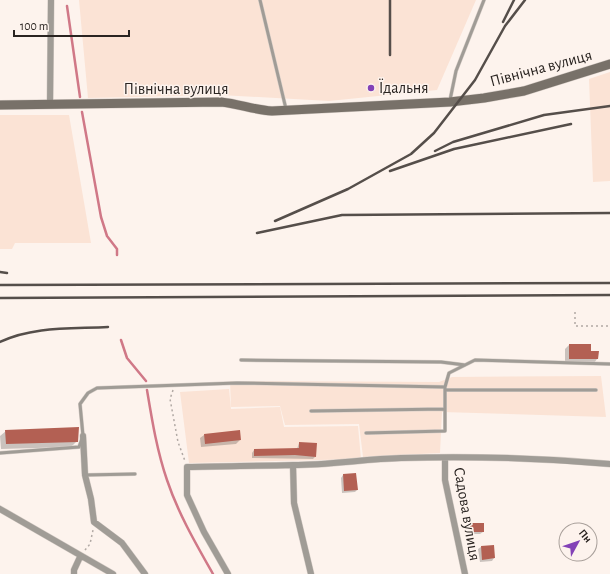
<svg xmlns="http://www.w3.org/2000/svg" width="610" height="574" font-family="'Alegreya Sans',sans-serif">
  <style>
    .built { fill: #fbe3d5 }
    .shadow { fill: #0003 }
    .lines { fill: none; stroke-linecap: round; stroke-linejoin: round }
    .stream { stroke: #d07887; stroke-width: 2.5 }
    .building { fill: #b36053 }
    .lane-casing { stroke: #d7cec8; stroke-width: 4 }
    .street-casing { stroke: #d7cec8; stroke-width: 7 }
    .secondary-casing { stroke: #d7cec8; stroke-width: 10 }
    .path { stroke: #b1a9a4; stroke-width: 1.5; stroke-dasharray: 2 3; stroke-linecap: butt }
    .lane { stroke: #a09c96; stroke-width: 3 }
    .street { stroke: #a09c96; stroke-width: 6 }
    .secondary { stroke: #787169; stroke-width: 9 }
    .rail { stroke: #554e4a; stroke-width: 2.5 }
    .poi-dot { fill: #8342b7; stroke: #fdf3ed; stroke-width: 1.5 }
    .labels { text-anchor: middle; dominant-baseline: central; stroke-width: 3; stroke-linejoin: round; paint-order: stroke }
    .street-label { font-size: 16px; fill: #2a2421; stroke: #fdf3ed }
    .poi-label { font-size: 16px; fill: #2a2421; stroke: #fdf3ed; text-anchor: start }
  </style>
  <rect width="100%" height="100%" fill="#fdf3ed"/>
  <path class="built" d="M 79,0 L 476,0 L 437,90 L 329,101 L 220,95 L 88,98 Z
    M 610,72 L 610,181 L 593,182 L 589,79 Z
    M 0,115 L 69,115 L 91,243 L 15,243 L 12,249 L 0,249 Z
    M 601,376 L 606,417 L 442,412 L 440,453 L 363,457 L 359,424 L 285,425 L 280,406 L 231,407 L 230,381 L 439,382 L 452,377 Z
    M 229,389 L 231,409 L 280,407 L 284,427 L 358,426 L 361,459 L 189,463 L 180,392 Z"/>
  <path class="shadow" d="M 569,345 L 590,352 L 597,359 L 594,363 L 565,363 L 565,349 Z
    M 6,431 L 77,441 L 71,447 L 1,449 L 0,436 Z
    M 204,435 L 240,440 L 236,444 L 201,447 L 200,438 Z
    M 299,443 L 315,457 L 313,459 L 252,458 L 252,453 L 254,450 L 297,449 Z
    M 355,474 L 357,490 L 355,492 L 342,493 L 341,478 L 343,475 Z
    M 470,524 L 483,532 L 480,534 L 468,534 L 468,527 Z
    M 493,546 L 494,558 L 492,561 L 480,562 L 478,549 L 481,547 Z"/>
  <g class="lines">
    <path class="stream" d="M 67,6 L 80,97
      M 82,112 L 101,217 L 107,236 L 117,249 L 117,255
      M 121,340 L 127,358 L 146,381
      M 147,390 C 152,420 157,451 167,480 C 178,513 196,544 213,574"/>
  </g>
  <path class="building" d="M 569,344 L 591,344 L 591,351 L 599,351 L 598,359 L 569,359 Z
    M 79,427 L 78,442 L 6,444 L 5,430 Z
    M 240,430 L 241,440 L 205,444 L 204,434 Z
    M 299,442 L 317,443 L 316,457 L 295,455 L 254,456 L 254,449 L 299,448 Z
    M 356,473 L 358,490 L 344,491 L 343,474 Z
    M 470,523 L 484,523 L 484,532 L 470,532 Z
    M 494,545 L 495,558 L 482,560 L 481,546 Z"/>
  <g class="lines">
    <defs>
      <path id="lane" d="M 260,0 L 286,109
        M 450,100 L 456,71 L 484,0
        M 241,360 L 441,362 L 465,365
        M 445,390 L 596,390
        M 311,411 L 445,409
        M 366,433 L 445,431 L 445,388
        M 0,453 L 79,447 L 83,436 L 80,404 L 88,393 L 97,388 L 237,383 L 445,387 L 449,373 L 475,360 L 610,364
        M 85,475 L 135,474"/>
      <path id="street" d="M 50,105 L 51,0
        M 83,436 L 85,475 L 91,499 L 94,522 L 122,543 L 145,574
        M 445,458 L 445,480 L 465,574
        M 293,465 L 294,503 L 311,574
        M 0,509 L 113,574
        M 74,574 L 74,570 L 80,557
        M 228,574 L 204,532 L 187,495 L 187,467 C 222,466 257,466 293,465 C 329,465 365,459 401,458 C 471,456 541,458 610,464"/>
      <path id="secondary" d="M 0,105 L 221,102 C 239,104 255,110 272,111 L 450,102 L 484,98 L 524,91 L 610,64"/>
    </defs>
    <use href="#lane" class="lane-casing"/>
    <use href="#street" class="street-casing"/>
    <use href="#secondary" class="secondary-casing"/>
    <path class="path" d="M 575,312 L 575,326 L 610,326
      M 173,390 L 170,399 L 178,442 L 185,461
      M 85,550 L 90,544 L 93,530"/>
    <use href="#lane" class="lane"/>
    <use href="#street" class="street"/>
    <use href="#secondary" class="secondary"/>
    <path class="rail" d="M 390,0 L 390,55
      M 503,22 L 514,0
      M 435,151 L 453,142 L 544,115 L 610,106
      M 390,171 L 454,149 L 571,124
      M 275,221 L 348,189 L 411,154 L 434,133 L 475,80 L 505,26 L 525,0
      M 257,233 L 342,215 L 610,213
      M 0,272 L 7,273
      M 0,285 L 610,283
      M 0,298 L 610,295
      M 0,342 C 33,326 72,329 108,327"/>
  </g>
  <circle class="poi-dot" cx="371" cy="88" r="4"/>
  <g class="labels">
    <g class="street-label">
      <text transform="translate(541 68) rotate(-15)">Північна вулиця</text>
      <text x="176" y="89">Північна вулиця</text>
      <text transform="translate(467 514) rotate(80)">Садова вулиця</text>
    </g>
    <g class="poi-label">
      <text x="379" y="88">Їдальня</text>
    </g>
  </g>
  <g transform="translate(578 542) rotate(50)"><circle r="19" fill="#fdf3ed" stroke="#a9a09b"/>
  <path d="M0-3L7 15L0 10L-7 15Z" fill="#8342b7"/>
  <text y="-6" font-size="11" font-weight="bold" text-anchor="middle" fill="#2a2421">Пн</text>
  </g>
  <path d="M14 30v6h115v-6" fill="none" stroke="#2a2421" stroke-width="2"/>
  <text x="20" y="30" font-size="12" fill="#2a2421" stroke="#fdf3ed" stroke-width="3" paint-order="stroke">100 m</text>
</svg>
